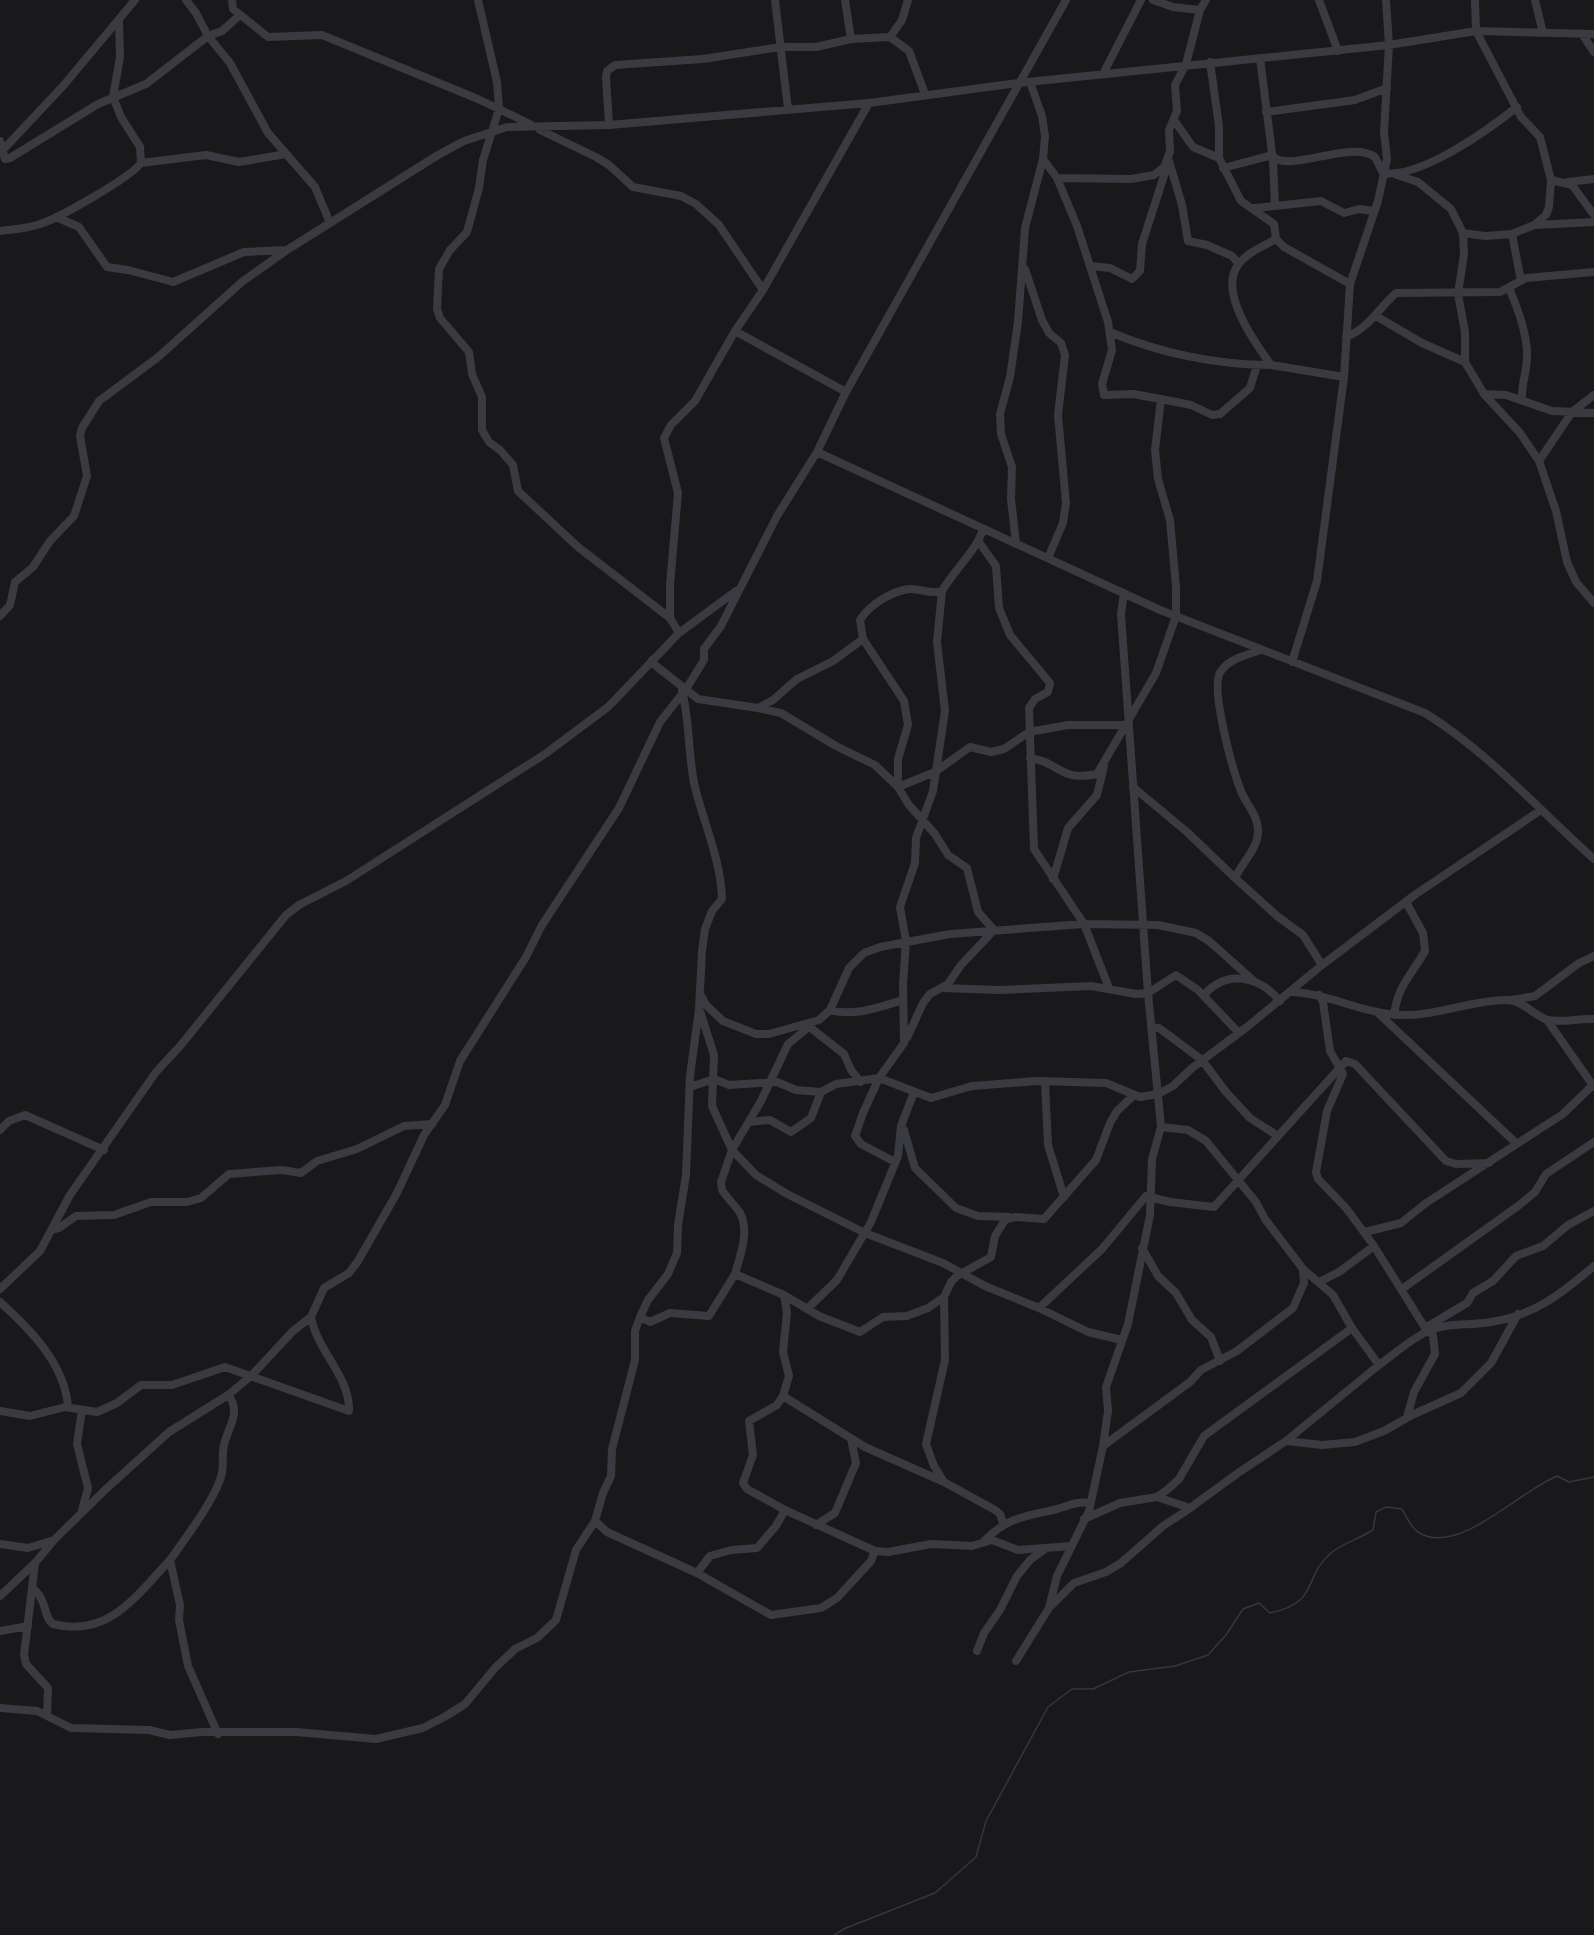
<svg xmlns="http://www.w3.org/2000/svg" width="1594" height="1935" font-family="Jost,sans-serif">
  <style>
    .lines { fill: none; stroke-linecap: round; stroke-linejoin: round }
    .stream { stroke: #2f393f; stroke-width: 1.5 }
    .street { stroke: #3a3b40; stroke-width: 8 }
  </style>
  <rect width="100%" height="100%" fill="#19191b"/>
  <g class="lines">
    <path class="stream" d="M 834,1935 L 846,1928 L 935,1893 L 976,1857 L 986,1821 L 1048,1707 L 1072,1689 L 1093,1689 L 1129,1672 L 1175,1666 L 1208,1655 L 1226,1635 L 1243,1609 L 1259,1603 L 1270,1613 C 1321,1602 1302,1577 1331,1553 C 1342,1544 1360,1538 1373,1530 L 1376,1512 L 1386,1507 L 1402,1509 C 1408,1520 1413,1532 1426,1536 C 1465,1549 1522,1490 1557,1476 L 1569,1482 L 1594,1477"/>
    <path class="street" d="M 186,0 L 196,13 L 208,36 L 230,63 L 268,133 L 315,187 L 330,223
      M 232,0 L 233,9 L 268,37 L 322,35 L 478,99 L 530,124
      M 478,0 L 497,82 L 499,109 L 483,160 L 479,188 L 467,232 L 450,250 L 439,269 L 437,309 L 440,318 L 469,352 L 472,374 L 482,397 L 482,430 L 489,442 L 500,450 L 513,465 L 518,491 L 578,547 L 670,618 L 679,633
      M 775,0 L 788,109
      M 845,0 L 851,39 L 890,37
      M 908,0 L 902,20 L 890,37 L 909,51 L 925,94
      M 1153,0 L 1173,7 L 1200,10
      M 1319,0 L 1338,51
      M 1535,0 L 1543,33
      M 1582,34 L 1594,52
      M 1260,58 L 1273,161 L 1275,206
      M 1210,62 L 1219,126 L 1219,158 L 1241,201 L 1274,224 L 1276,239 L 1284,247 L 1350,284
      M 1103,74 L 1141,0
      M 1266,112 L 1355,100 L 1387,88
      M 1174,120 L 1193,147 L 1219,158
      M 609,125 L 606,77 L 607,71 L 615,65 L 703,59 L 780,47 L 816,47 L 851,39
      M 540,130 L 596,157 L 609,165 L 633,187 L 681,196 L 696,204 L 719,225 L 763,290
      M 0,141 L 5,159 L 10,158 L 98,104 L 146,84 L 208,36 L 222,31 L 240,15
      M 0,153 L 63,86 L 135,0
      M 1043,159 L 1057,178 L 1131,179 L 1154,175 L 1164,167 L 1170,152 L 1169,130 L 1177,111 L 1175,85 L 1186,64 L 1200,10 L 1206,0
      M 1169,161 L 1182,205 L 1188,241 L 1207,245 L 1232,256 L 1238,263
      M 141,163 L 206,155 L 239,162 L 286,154
      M 1223,168 L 1272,155 C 1286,175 1349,139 1375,157 L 1383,173 C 1420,179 1488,130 1517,107
      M 1397,175 L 1418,182 L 1451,209 L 1463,233 L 1464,254 L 1458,294 L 1465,332 L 1465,362 L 1484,394 L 1520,433 L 1539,461
      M 1551,180 L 1572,185 L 1594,215
      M 1568,182 L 1594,179
      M 1255,208 L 1321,201 L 1344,213 L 1359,209 L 1373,211
      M 56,217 L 79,227 L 107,267 L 128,270 L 173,282 L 244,252 L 287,250 L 438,155 L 464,141 L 507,127 L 609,125 L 869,103 L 1018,83 L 1389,45 L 1476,31 L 1594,34
      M 1534,225 L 1594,222
      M 0,231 C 12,229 25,229 37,225 C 56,220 130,178 141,163 L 140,147 L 121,117 L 113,97 L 120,57 L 119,21
      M 1463,233 L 1485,236 L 1512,234 L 1534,225 L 1546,215 L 1549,207 L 1551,180 L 1540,137 L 1521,117 L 1476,31 L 1475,0
      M 1512,234 L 1521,281
      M 1276,239 C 1264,246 1246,253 1238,265 C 1218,292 1255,343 1271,365 L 1344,377
      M 1090,266 L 1110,268 L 1132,279 L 1140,271 L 1142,244 L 1168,163
      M 1025,269 L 1042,320 L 1049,333 L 1061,343 L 1065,355 L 1058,415 L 1066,503 L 1063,523 L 1048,558
      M 1509,288 C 1518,309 1528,335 1527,357 C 1527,372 1521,384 1522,400
      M 1376,316 L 1422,343 L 1465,362
      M 1110,332 C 1159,353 1217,365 1271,365
      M 1346,337 C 1369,328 1378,309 1396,293 L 1500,292 L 1526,278 L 1594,272
      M 846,392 L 735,331 L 763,290 L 869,103
      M 1484,394 L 1506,395 L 1552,411 L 1594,413
      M 1594,395 L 1572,412 L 1539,461 L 1556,511 L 1567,562 L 1576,582 L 1594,603
      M 1161,399 L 1191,405 L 1212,415 L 1220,414 L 1250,388 L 1257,365
      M 817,452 L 1160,610 L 1425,713 C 1488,752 1539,810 1594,859
      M 983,529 C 977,550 954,570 942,591 C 930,595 921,588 909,589 C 892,591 869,605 860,620 L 863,639 L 904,701 L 908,725 L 898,759 L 898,787 L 935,772 L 970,747 L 991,752 L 1004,749 L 1029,732 L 1068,725 L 1126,725
      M 979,542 L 996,566 L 999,608 L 1010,635 L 1050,683 L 1048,692 L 1035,699 L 1029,708 L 1034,849 L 1084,924 L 1109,988
      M 1016,544 L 1011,499 L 1012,467 L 1001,434 L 1000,414 L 1010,377 L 1018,322 L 1025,228 L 1043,159 L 1045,136 L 1042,116 L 1030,82
      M 0,616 L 10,605 L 15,582 L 33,567 L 50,541 L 74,516 L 87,476 L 80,436 L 82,428 L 99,401 L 157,358 L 243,281 L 287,250
      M 670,618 L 670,584 L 678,493 L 664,438 L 671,425 L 695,401 L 735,331
      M 652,660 L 656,666 L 698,699 L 758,708 L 773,700 L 797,679 L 833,661 L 863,639
      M 1292,662 L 1317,581 L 1344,377 L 1350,284 L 1378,201 L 1387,159 L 1384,132 L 1389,45 L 1386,0
      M 758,708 L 781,713 L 836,746 L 875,765 L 898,787 L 909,805 L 935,834 L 948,855 L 967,868 L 978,912 L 994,930 L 961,965 L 948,984 L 930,994 L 923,1003 L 907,1038
      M 1030,758 C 1060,762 1059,782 1097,774 L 1156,673 L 1176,616 L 1176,587 L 1170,520 L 1158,479 L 1155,450 L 1161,399 L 1133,394 L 1104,395 L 1102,384 L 1112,350 L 1108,322 L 1077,226 L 1057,178
      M 1133,787 L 1187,832 L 1235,878
      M 1053,879 L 1068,828 L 1097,795 L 1104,766
      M 1322,965 L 1416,894 L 1541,810
      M 943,988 L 1000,990 L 1091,986 L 1136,994 L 1148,993 L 1176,975 L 1198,990 L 1239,1033
      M 1291,992 C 1325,993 1356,1010 1389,1014 C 1429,1020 1467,1000 1507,1000 C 1523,1000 1534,1016 1548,1020 C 1562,1023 1580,1018 1594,1019
      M 1204,995 C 1227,969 1259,976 1280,1001
      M 1319,995 L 1323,1002 L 1330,1051 L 1343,1074 L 1327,1111 L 1316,1172 L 1318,1179 L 1346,1208 L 1374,1246
      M 702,997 L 706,1005 L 723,1021 L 756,1034 L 769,1034 L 819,1020 L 830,1010 L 849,968 L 864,953 L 880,947 L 950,934 L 1084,924 L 1158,925 L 1196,933 L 1209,941 L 1255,982
      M 1512,1000 L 1535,996 L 1579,963 L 1594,956
      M 830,1010 C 854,1017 880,1007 903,1000
      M 700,1011 L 714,1055 L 712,1106 L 732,1150 L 756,1175 L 787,1194 L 865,1233 L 943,1263 L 985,1286 L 1039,1308 L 1088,1332 L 1122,1340
      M 1377,1012 L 1517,1144
      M 1394,1015 C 1398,985 1411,976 1425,951 L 1423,933 L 1406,902
      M 1547,1020 L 1594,1087
      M 807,1025 L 844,1054 L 851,1070 L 861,1082
      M 809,1027 L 788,1044 L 761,1101 L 732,1150 L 721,1182 L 722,1190 C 727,1198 735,1205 740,1213 C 750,1231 740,1256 735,1274 L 784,1295 L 787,1312 L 783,1352 L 789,1376 L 783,1396 L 865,1447 L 944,1482
      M 1151,1027 L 1159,1028 L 1202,1060 L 1226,1092 L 1250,1118 L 1278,1136
      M 1045,1082 L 1048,1145 L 1064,1197
      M 690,1087 L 714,1079 L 729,1085 L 777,1082 L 796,1090 L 821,1092 L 836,1084 L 879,1078 L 931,1098 L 972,1086 L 1037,1081 L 1106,1083 L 1140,1097 L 1158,1094 L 1173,1086 L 1192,1068 L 1247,1027 L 1322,965 L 1303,935 L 1277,916 L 1235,878 C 1242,863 1257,849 1258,833 C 1259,816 1247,806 1241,791 C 1233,771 1209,686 1221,671 C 1230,658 1247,655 1261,650
      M 749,1122 L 770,1120 L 791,1132 L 811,1118 L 821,1092
      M 901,1126 L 904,1130 L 915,1168 L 956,1208 L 978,1216 L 1009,1217
      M 1161,1127 L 1188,1130 L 1206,1141 L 1256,1202 L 1265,1219 L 1303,1269 L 1333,1295 L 1352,1328
      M 0,1130 L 9,1121 L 25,1115 L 104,1150
      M 895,1162 L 861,1144 L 855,1136 L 863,1113 L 879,1078 L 904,1043 L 903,984 L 906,941 L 900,907 L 915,863 L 916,838 L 933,791 L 945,711 L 937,642 L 942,591
      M 52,1230 L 59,1228 L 76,1216 L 114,1215 L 151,1202 L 187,1202 L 201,1198 L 229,1174 L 282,1170 L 301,1173 L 317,1161 L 357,1149 L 404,1126 L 432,1124
      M 1365,1232 L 1401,1223 L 1426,1203 L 1563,1114 L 1593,1085
      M 1142,1248 L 1158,1276 L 1176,1293 L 1192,1320 L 1211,1337 L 1220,1361
      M 1319,1282 L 1339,1272 L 1374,1246 L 1427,1331 L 1433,1335 L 1435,1354 L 1414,1392 L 1407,1417
      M 0,1289 L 40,1251 L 70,1195 L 156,1072 L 181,1045 L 286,915 L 299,905 L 346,881 L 545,754 L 608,707 L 679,633 L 736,591
      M 1402,1289 L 1518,1206 L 1535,1192 L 1546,1174 L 1594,1142
      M 784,1295 L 819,1316 L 860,1332 L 883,1317 L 907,1316 L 928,1308 L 944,1297 L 951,1282 L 957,1276 L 991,1257 L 995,1236 L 1005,1220 L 1015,1217 L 1044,1219 L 1096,1160 L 1110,1123 L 1117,1111 L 1134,1095
      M 944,1297 L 945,1360 L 926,1444 L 934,1466 L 944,1482 L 995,1510 L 1000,1514 L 1003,1523
      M 0,1302 C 30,1329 65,1364 68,1407
      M 1039,1308 L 1102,1249 L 1146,1196 L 1170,1202 L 1214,1207 L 1346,1061 L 1355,1064 L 1446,1161 L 1456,1164 L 1489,1163
      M 807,1309 L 837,1280 L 871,1222 L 898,1156 L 901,1126 L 914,1092
      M 640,1317 L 650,1322 L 670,1313 L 709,1316 L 735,1274
      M 1425,1328 L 1467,1303 L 1473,1293 L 1493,1281 L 1516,1256 L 1543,1246 L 1568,1225 L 1594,1211
      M 82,1410 L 77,1444 L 88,1488 L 82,1510
      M 0,1411 L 30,1416 L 65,1407 L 97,1412 L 117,1403 L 141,1385 L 172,1385 L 225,1367 L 349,1411 C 350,1376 317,1351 311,1317
      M 1286,1441 L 1379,1365
      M 1103,1446 L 1190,1382 L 1201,1370 L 1237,1351 L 1293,1308 L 1304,1283 L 1303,1269
      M 1157,1497 L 1190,1508 L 1238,1473 L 1286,1441 L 1322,1445 L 1355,1442 L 1384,1431 L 1412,1415 L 1461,1393 L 1491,1363 L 1518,1314
      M 785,1510 L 875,1551 L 888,1552 L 931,1544 L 972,1546 L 992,1540 L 1018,1550 L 1071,1546
      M 1084,1519 L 1120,1503 L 1157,1497 L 1167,1490 L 1179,1479 L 1204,1436 L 1352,1328 L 1379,1365 C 1394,1354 1411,1339 1428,1331 C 1448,1322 1470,1326 1491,1322 C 1535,1315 1561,1294 1594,1266
      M 595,1521 L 607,1532 L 697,1573 L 771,1615 L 821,1608 L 837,1598 L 871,1561 L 875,1551
      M 816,1525 L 835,1513 L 856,1463 L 851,1439
      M 984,1541 C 1007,1518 1022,1517 1053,1510 C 1067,1507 1074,1501 1090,1503
      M 0,1544 L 28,1548 L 54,1540
      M 35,1563 L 24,1655 L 26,1664 L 48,1688 L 47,1714
      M 697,1573 L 710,1556 L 731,1550 L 757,1548 L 776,1526 L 785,1510 L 747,1489 L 743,1483 L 753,1455 L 749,1421 L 777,1405 L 783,1396
      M 32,1588 C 49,1601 42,1616 53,1624 C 109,1638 136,1596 170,1560
      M 0,1596 L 35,1563 L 54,1540 L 106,1489 L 169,1432 L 228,1395 L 251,1376 L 293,1331 L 311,1317 L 324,1288 L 349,1273 L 358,1261 L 397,1193 L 424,1135 L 445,1105 L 460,1061 L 526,957 L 542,925 L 619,808 L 660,722 L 686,689 L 704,660 L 704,649 L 721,626 L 777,516 L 817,452 L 846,392 L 1066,0
      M 1050,1607 L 1074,1583 L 1106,1572 L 1121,1563 L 1163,1526 L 1192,1507
      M 0,1631 L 28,1626
      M 977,1651 L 984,1633 L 1000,1610 L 1017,1576 L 1030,1560 L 1045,1549
      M 1016,1661 L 1049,1608 L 1057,1576 L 1089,1511 L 1103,1446 L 1108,1411 L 1106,1387 L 1128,1324 L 1150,1215 L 1152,1159 L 1161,1127 L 1148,993 L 1121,614 L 1124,593
      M 0,1708 L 37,1711 L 71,1728 L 149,1730 L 170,1735 L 202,1732 L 296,1732 L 376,1739 L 423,1728 L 446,1716 L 465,1704 L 495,1668 L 515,1649 L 537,1638 L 556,1620 L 576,1550 L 595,1521 L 603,1493 L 611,1476 L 612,1449 L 635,1360 L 635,1331 L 640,1317 L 648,1300 L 668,1274 L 677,1253 L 678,1225 L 686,1175 L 690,1076 L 699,1009 L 702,951 L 705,929 L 712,911 L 722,899 C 721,859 703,822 694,783 C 688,752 690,722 682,691
      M 218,1734 L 188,1666 L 179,1620 L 180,1605 L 170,1560 C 184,1540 217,1497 222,1473 C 224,1463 221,1452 225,1441 C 230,1425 241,1410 228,1395"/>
  </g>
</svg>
